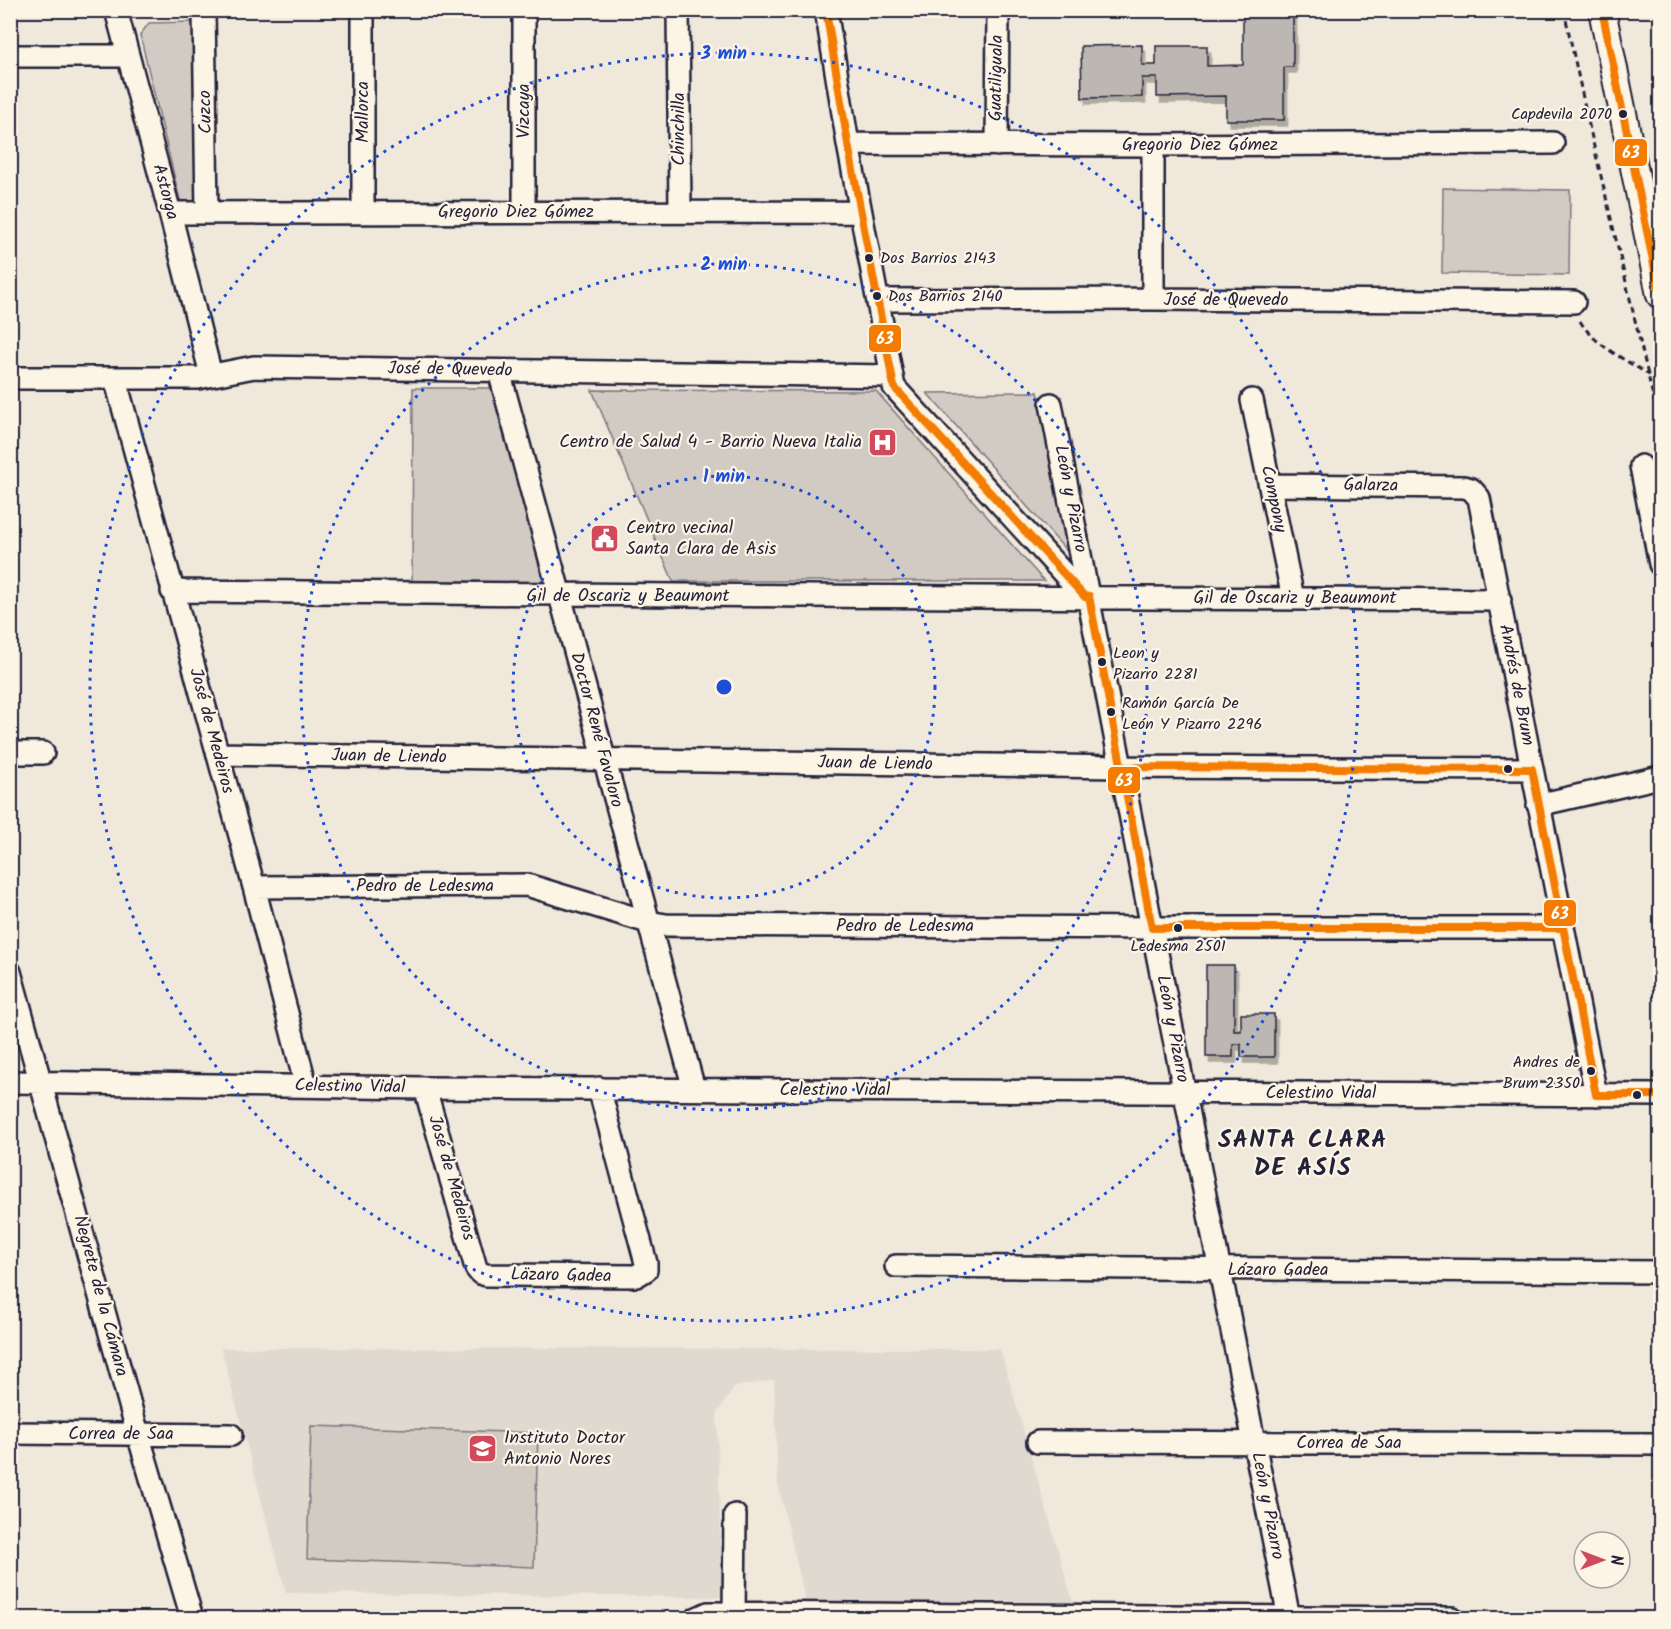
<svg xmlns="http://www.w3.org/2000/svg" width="1671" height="1629" font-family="Kalam,sans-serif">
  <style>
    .built { fill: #e0d9cf }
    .green { fill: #d1cbc3; stroke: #7a767f; stroke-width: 1.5 }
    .building { fill: #bcb7b3; stroke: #22223b; stroke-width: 1.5; filter: url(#shadow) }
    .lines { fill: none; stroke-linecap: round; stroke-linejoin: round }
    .minor-casing { stroke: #22223b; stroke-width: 26 }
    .major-casing { stroke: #22223b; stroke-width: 30 }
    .path { stroke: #22223b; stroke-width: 3; stroke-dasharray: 6 4.5; stroke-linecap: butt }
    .minor { stroke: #fcf5e5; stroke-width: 21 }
    .major { stroke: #fcf5e5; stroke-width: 26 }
    .bus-1-casing { stroke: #fcf5e5; stroke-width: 12 }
    .bus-1 { stroke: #f47c03; stroke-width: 8 }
    .ring { fill: none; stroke: #1d4ed8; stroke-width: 3; stroke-dasharray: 3 6 }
    .bus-dot { fill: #22223b; stroke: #fcf5e5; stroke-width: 2 }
    .labels { text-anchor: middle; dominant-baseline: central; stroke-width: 4.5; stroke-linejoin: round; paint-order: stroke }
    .bus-label { font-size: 16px; fill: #22223b; stroke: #fcf5e5; text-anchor: start }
    .street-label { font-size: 18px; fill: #22223b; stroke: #fcf5e5 }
    .poi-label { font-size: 18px; fill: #22223b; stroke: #fcf5e5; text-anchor: start }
    .district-label { font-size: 24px; font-weight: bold; letter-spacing: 1.5px; fill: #22223b; stroke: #fcf5e5 }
    .centre { fill: #1d4ed8; stroke: #fcf5e5; stroke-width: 3 }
    .ring-label { font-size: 18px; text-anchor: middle; font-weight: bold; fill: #1d4ed8; stroke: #fcf5e5; stroke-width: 4.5; stroke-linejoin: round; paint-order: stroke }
    .line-badge { stroke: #fcf5e5; stroke-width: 2 }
    .badge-label { font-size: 16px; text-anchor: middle; font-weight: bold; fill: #fff }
  </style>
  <defs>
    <filter id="shadow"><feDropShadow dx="3.5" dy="6" stdDeviation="0" flood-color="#0004"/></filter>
  </defs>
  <rect width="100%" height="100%" fill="#efe8db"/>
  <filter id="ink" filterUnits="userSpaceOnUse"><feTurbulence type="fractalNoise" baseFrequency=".0167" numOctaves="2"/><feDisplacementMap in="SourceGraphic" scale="12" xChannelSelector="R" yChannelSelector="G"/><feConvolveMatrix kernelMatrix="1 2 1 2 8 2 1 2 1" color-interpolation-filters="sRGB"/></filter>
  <g filter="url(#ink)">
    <path class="built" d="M 221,1348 L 1000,1349 L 1073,1602 L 806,1602 L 778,1484 L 774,1380 L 735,1387 L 717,1413 L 722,1597 L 286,1593 Z"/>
    <path class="green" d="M 193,22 L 198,29 L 199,199 L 190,204 L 180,200 L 140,35 L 149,23 Z
      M 1443,188 L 1570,190 L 1569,275 L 1442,273 Z
      M 413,388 L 500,388 L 551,583 L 412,583 Z
      M 592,390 L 876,391 L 1044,581 L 673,581 Z
      M 1038,392 L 1071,556 L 927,393 Z
      M 311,1426 L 538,1433 L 534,1567 L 307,1559 Z"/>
    <path class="building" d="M 1243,10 L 1293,10 L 1293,67 L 1284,67 L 1284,120 L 1226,120 L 1226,96 L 1157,97 L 1157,78 L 1142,78 L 1142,97 L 1082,98 L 1081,46 L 1142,45 L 1142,65 L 1156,65 L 1156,46 L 1207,46 L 1207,66 L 1243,65 Z
      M 1206,965 L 1234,965 L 1234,1031 L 1241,1031 L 1241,1014 L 1274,1014 L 1274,1057 L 1241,1057 L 1241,1044 L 1233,1044 L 1233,1057 L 1206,1057 Z"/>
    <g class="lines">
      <defs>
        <path id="minor" d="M 116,10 L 170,213 L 211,375
          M 204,10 L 207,213
          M 524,10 L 524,212
          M 678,10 L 680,211
          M 826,10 L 848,144 L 894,387 L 1085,597
          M 10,56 L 127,56
          M 848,144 L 1153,145 L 1553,143
          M 997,145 L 998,10
          M 1153,145 L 1153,299
          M 170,213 L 861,212
          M 363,213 L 363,10
          M 878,300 L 1153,299 L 1574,302
          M 499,371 L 694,1089
          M 10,378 L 198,378 L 254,367 L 891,376
          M 115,378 L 254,887 L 306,1086
          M 1252,400 L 1293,598
          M 1051,404 L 1152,928 L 1289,1618
          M 1641,466 L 1660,564
          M 1270,485 L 1464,487 L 1471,489 L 1479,498 L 1596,1095
          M 172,591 C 615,597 1057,596 1500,600
          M 10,753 L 43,753
          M 218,754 L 1122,767 L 1532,769
          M 1538,805 L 1660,777
          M 254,887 L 527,885 L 648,922 L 666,925 L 1152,928 L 1563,928
          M 10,972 L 138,1434 L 192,1618
          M 10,1082 L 425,1088 L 1660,1095
          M 425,1088 L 476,1268 L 480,1273 L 486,1275 L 636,1276 L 646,1270 L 646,1263 L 599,1088
          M 896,1266 L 1660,1272
          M 10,1433 L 231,1435
          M 1038,1442 L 1660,1444
          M 734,1614 L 735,1515
          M 697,1618 L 708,1613 L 1452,1618"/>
        <path id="major" d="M 1602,10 L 1660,295"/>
      </defs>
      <use href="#minor" class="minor-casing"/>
      <use href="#major" class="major-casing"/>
      <path class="path" d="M 1564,10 L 1588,121 L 1660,426
        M 1580,321 C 1595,346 1625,359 1649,375"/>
      <use href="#minor" class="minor"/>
      <use href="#major" class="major"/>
      <defs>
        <path id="bus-1" d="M 826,10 L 848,144 L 894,387 L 1085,597
          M 1602,10 L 1660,295
          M 1089,596 L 1152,928 L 1563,928
          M 1122,767 L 1532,769 L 1596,1095
          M 1596,1095 L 1660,1095"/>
      </defs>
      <use href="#bus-1" class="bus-1-casing"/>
      <use href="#bus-1" class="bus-1"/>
    </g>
  </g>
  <g class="ring">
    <circle cx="724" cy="687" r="211"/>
    <circle cx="724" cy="687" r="423"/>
    <circle cx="724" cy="687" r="634"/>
  </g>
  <defs>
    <symbol id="hospital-square" viewBox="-11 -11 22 22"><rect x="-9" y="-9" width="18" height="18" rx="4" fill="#d1495b" stroke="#fcf5e5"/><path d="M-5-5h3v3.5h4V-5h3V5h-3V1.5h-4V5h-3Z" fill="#fff"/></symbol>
    <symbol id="civic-square" viewBox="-11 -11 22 22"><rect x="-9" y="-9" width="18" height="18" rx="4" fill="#d1495b" stroke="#fcf5e5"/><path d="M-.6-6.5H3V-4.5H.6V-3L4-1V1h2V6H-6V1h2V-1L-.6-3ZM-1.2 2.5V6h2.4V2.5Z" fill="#fff"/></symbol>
    <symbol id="university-square" viewBox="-11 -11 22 22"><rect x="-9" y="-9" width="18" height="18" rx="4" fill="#d1495b" stroke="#fcf5e5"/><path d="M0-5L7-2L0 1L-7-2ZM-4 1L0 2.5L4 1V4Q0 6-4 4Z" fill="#fff"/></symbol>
  </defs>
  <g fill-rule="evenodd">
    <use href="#hospital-square" x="866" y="426" width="33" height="33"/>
    <use href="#civic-square" x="588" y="522" width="33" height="33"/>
    <use href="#university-square" x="466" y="1432" width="33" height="33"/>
  </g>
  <g class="bus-dot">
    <circle cx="1623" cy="114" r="5"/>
    <circle cx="869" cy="258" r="5"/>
    <circle cx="877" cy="296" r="5"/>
    <circle cx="1102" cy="662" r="5"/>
    <circle cx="1111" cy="712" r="5"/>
    <circle cx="1508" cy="769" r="5"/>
    <circle cx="1178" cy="928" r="5"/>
    <circle cx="1591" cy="1071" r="5"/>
    <circle cx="1637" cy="1095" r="5"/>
  </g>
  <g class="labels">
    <g class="bus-label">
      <text x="1612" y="114" text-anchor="end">Capdevila 2070</text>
      <text x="880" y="258">Dos Barrios 2143</text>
      <text x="888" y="296">Dos Barrios 2140</text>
      <text x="1113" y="653">Leon y<tspan x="1113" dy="21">Pizarro 2281</tspan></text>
      <text x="1122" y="703">Ramón García De<tspan x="1122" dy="21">León Y Pizarro 2296</tspan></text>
      <text x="1178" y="946" text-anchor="middle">Ledesma 2501</text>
      <text x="1580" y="1062" text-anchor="end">Andres de<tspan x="1580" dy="21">Brum 2350</tspan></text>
    </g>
    <g class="street-label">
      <text transform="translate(997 78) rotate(-89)">Guatiliguala</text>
      <text transform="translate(524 111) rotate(-90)">Vizcaya</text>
      <text transform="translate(206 112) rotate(-91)">Cuzco</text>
      <text transform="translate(363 112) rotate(-90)">Mallorca</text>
      <text transform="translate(679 129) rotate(-90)">Chinchilla</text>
      <text x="1200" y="145">Gregorio Diez Gómez</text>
      <text transform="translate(165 192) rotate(75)">Astorga</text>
      <text x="516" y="212">Gregorio Diez Gómez</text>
      <text x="1226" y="300">José de Quevedo</text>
      <text transform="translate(450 370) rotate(1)">José de Quevedo</text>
      <text transform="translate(1371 486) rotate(1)">Galarza</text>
      <text transform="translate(1070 499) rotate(79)">León y Pizarro</text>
      <text transform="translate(1273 499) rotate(78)">Compony</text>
      <text x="628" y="596">Gil de Oscariz y Beaumont</text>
      <text x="1295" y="598">Gil de Oscariz y Beaumont</text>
      <text transform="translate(1516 685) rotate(79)">Andrés de Brum</text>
      <text transform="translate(596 730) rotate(75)">Doctor René Favaloro</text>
      <text transform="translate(211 731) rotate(75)">José de Medeiros</text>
      <text transform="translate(389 757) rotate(1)">Juan de Liendo</text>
      <text transform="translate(875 764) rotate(1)">Juan de Liendo</text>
      <text x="425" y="886">Pedro de Ledesma</text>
      <text x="905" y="926">Pedro de Ledesma</text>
      <text transform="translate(1172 1029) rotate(79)">León y Pizarro</text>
      <text transform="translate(350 1087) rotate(1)">Celestino Vidal</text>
      <text x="835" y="1090">Celestino Vidal</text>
      <text x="1321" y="1093">Celestino Vidal</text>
      <text transform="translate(451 1178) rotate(74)">José de Medeiros</text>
      <text x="1278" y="1270">Lázaro Gadea</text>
      <text transform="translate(561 1276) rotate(1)">Läzaro Gadea</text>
      <text transform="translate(100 1296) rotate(75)">Negrete de la Cámara</text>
      <text x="121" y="1434">Correa de Saa</text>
      <text x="1349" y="1443">Correa de Saa</text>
      <text transform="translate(1267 1506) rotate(79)">León y Pizarro</text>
    </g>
    <g class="poi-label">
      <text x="862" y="442" text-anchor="end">Centro de Salud 4 - Barrio Nueva Italia</text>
      <text x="626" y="528">Centro vecinal<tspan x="626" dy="21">Santa Clara de Asis</tspan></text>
      <text x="504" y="1438">Instituto Doctor<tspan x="504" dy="21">Antonio Nores</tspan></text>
    </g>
    <g class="district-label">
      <text x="1303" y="1140">SANTA CLARA<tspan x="1303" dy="28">DE ASÍS</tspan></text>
    </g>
  </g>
  <circle cx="724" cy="687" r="9" class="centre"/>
  <g class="ring-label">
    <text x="724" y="59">3 min</text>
    <text x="724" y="270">2 min</text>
    <text x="724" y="482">1 min</text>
  </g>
  <g class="line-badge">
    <rect x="1614" y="138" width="34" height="29" rx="6" fill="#f47c03"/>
    <rect x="868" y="324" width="34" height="29" rx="6" fill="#f47c03"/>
    <rect x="1107" y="766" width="34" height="28" rx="6" fill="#f47c03"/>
    <rect x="1543" y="899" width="34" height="28" rx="6" fill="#f47c03"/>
  </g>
  <g class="badge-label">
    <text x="1631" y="158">63</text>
    <text x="885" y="344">63</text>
    <text x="1124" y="786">63</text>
    <text x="1560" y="919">63</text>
  </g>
  <rect width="1671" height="1629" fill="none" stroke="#fcf5e5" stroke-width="36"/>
  <rect x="18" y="18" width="1635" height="1593" fill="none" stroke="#22223b" stroke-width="2" filter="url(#ink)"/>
  <g transform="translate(1602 1560) rotate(90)"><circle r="28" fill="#fcf5e5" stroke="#a5a1a1" stroke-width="1.5"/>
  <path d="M0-4.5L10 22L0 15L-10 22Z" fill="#d1495b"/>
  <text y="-9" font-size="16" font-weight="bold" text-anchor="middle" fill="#22223b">N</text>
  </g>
</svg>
